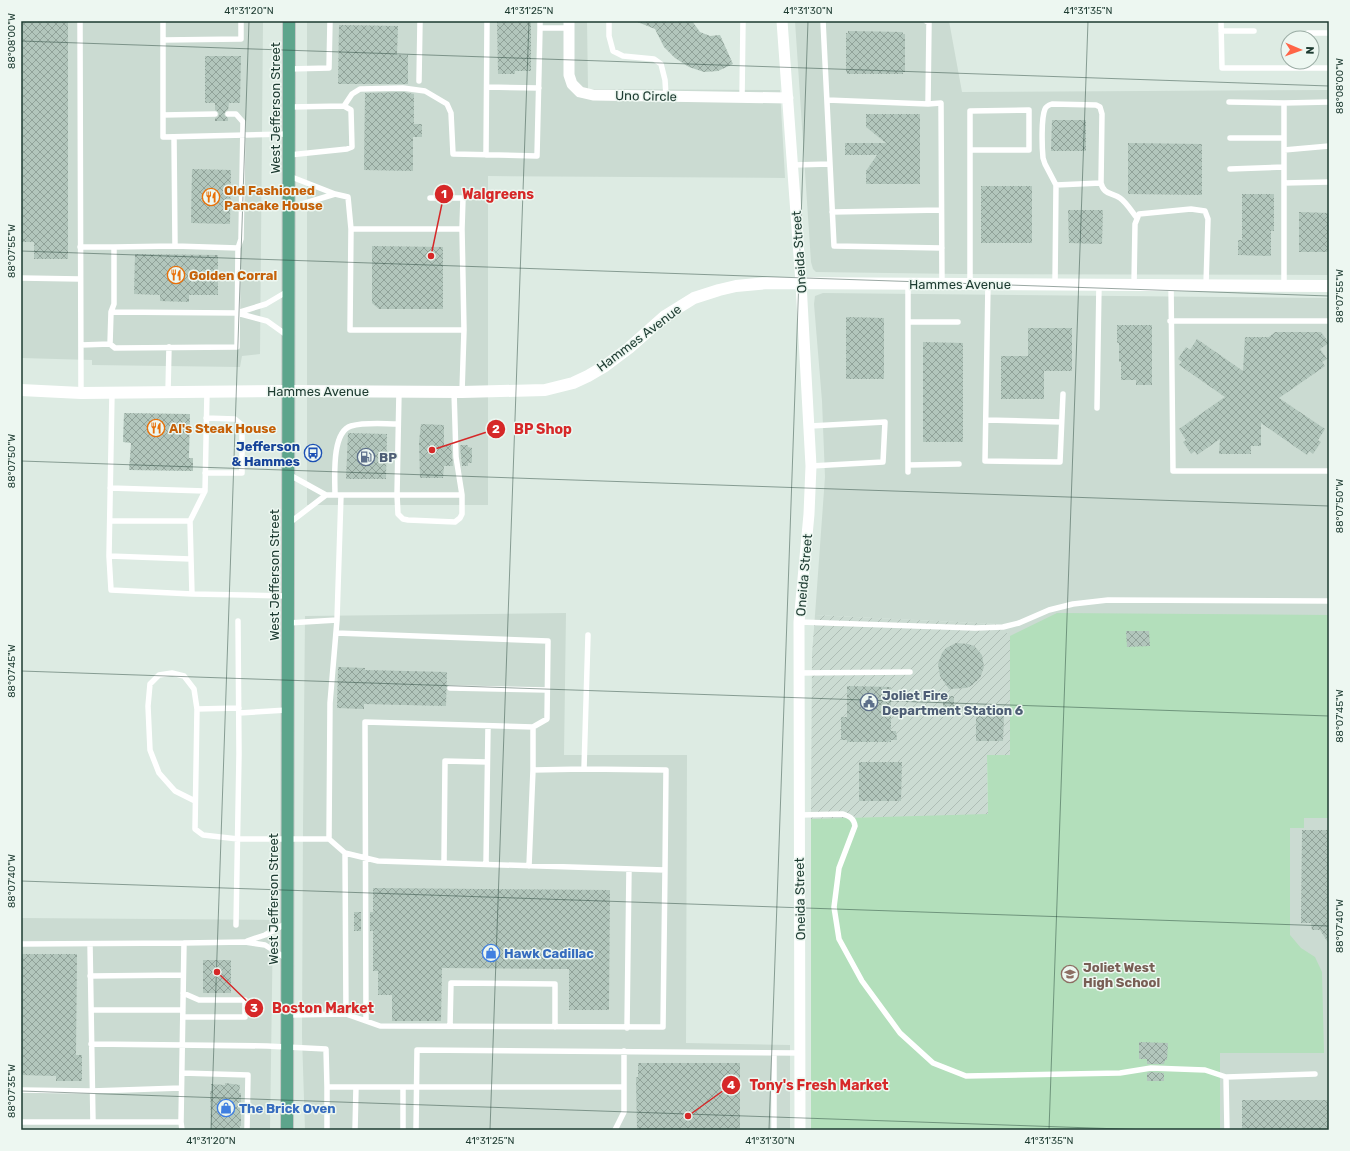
<svg xmlns="http://www.w3.org/2000/svg" width="1350" height="1151" font-family="Rubik,sans-serif">
  <style>
    .built { fill: #cbdbd2 }
    .industrial { fill: url(#industrial-furrows) }
    .green { fill: #b3dfbb }
    .building { fill: url(#building-cross-hatch) }
    .lines { fill: none; stroke-linecap: round; stroke-linejoin: round }
    .primary-casing { stroke: #c0c8c5; stroke-width: 14 }
    .service { stroke: #fff; stroke-width: 5.5 }
    .minor { stroke: #fff; stroke-width: 11 }
    .tertiary { stroke: #fff; stroke-width: 12 }
    .primary { stroke: #5da58c; stroke-width: 12 }
    .ticks { fill: none; stroke: #1d3b31; stroke-width: 1; stroke-opacity: 0.45 }
    .labels { text-anchor: middle; dominant-baseline: central; stroke-width: 3; stroke-linejoin: round; paint-order: stroke }
    .street-label { font-size: 13px; fill: #1d3b31; stroke: #edf7f1 }
    .food-label { font-size: 13px; font-weight: bold; fill: #c56008; stroke: #edf7f1; text-anchor: start }
    .transit-label { font-size: 13px; font-weight: bold; fill: #164399; stroke: #edf7f1; text-anchor: end }
    .service-label { font-size: 13px; font-weight: bold; fill: #4e5e75; stroke: #edf7f1; text-anchor: start }
    .shop-label { font-size: 13px; font-weight: bold; fill: #366cbe; stroke: #edf7f1; text-anchor: start }
    .education-label { font-size: 13px; font-weight: bold; fill: #785e54; stroke: #edf7f1; text-anchor: start }
    .leader { fill: none; stroke: #d62828; stroke-width: 1.5 }
    .callout-dot { fill: #d62828; stroke: #edf7f1; stroke-width: 1.5 }
    .mark-label { font-size: 12px; text-anchor: middle; font-weight: bold; fill: #fff }
    .callout-label { font-size: 14px; text-anchor: middle; font-weight: bold; fill: #d62828; stroke: #edf7f1; stroke-width: 3; stroke-linejoin: round; paint-order: stroke }
    .neatline { fill: none; stroke: #1d3b31; stroke-width: 1.5 }
    .ticks-label { font-size: 10px; text-anchor: middle; fill: #1d3b31 }
  </style>
  <defs>
    <pattern id="industrial-furrows" width="10" height="10" patternUnits="userSpaceOnUse"><rect width="10" height="10" fill="#cbdbd2"/><path d="M-1 1l2-2M0 10L10 0M9 11l2-2" fill="none" stroke="#aebdb5"/></pattern>
    <pattern id="building-cross-hatch" width="8" height="8" patternUnits="userSpaceOnUse"><rect width="8" height="8" fill="#b2c6bc"/><path d="M0 0l8 8M0 8l8-8" fill="none" stroke="#90a299"/></pattern>
  </defs>
  <rect width="100%" height="100%" fill="#ddebe3"/>
  <path class="built" d="M 21,21 L 263,21 L 260,354 L 242,356 L 240,367 L 92,365 L 92,360 L 21,358 Z
    M 307,21 L 587,21 L 588,89 L 780,90 L 785,178 L 488,176 L 488,505 L 307,505 Z
    M 795,21 L 949,21 L 962,92 L 1329,90 L 1329,275 L 961,274 L 816,272 L 813,269 L 811,262 Z
    M 823,293 L 1329,298 L 1329,1130 L 811,1130 L 811,819 L 988,815 L 1010,755 L 996,624 L 815,615 L 825,477 L 822,401 L 814,304 L 815,296 Z
    M 566,613 L 564,755 L 687,755 L 686,1043 L 790,1045 L 790,1130 L 305,1130 L 302,1037 L 303,827 L 305,616 Z
    M 21,918 L 273,920 L 270,1130 L 21,1130 Z"/>
  <path class="industrial" d="M 815,615 L 996,624 L 1010,636 L 1010,755 L 987,756 L 988,815 L 811,819 L 812,654 Z"/>
  <path class="green" d="M 1057,613 L 1329,615 L 1329,818 L 1304,818 L 1304,828 L 1290,828 L 1290,935 L 1301,948 L 1315,957 L 1322,972 L 1324,1053 L 1220,1053 L 1220,1130 L 811,1130 L 811,819 L 988,814 L 987,755 L 1010,755 L 1010,636 Z"/>
  <path class="building" d="M 21,21 L 68,21 L 68,259 L 34,259 L 34,242 L 21,242 Z
    M 497,21 L 531,21 L 531,71 L 515,71 L 515,74 L 498,74 Z
    M 635,21 L 692,21 L 700,32 L 710,36 L 720,35 L 733,64 L 718,71 L 704,72 L 689,67 L 675,58 L 664,47 L 655,29 Z
    M 339,25 L 398,26 L 397,55 L 408,55 L 408,84 L 338,84 Z
    M 848,31 L 903,32 L 903,34 L 905,34 L 905,72 L 903,72 L 903,74 L 847,74 L 847,72 L 846,72 L 846,33 L 848,33 Z
    M 205,56 L 241,56 L 240,103 L 229,103 L 228,110 L 226,111 L 224,114 L 225,116 L 228,118 L 228,121 L 215,121 L 215,118 L 218,117 L 219,114 L 218,112 L 215,110 L 215,103 L 205,103 Z
    M 403,92 L 414,94 L 414,124 L 422,124 L 422,137 L 413,137 L 413,171 L 364,170 L 365,93 Z
    M 866,114 L 920,114 L 920,184 L 866,184 L 866,171 L 877,155 L 845,155 L 845,143 L 886,143 L 866,127 Z
    M 1052,120 L 1086,120 L 1086,151 L 1051,151 Z
    M 1128,143 L 1202,144 L 1202,195 L 1128,194 Z
    M 192,169 L 231,170 L 230,224 L 191,223 Z
    M 981,186 L 1032,186 L 1032,243 L 981,243 Z
    M 1242,194 L 1274,194 L 1274,231 L 1271,231 L 1271,256 L 1238,255 L 1238,240 L 1242,240 Z
    M 1068,210 L 1103,210 L 1102,244 L 1069,243 Z
    M 1299,212 L 1329,213 L 1329,252 L 1299,252 Z
    M 372,246 L 443,247 L 443,309 L 379,309 L 372,303 Z
    M 135,254 L 218,255 L 218,295 L 189,295 L 189,302 L 160,301 L 160,295 L 134,294 Z
    M 846,317 L 884,318 L 884,379 L 846,379 Z
    M 1117,325 L 1152,325 L 1152,385 L 1136,385 L 1136,380 L 1121,380 L 1121,362 L 1119,362 L 1119,343 L 1117,343 Z
    M 1028,328 L 1072,328 L 1072,371 L 1044,371 L 1044,399 L 1001,399 L 1001,356 L 1028,356 Z
    M 1275,332 L 1321,332 L 1329,343 L 1320,349 L 1327,359 L 1322,362 L 1325,366 L 1279,398 L 1325,429 L 1318,440 L 1321,442 L 1313,454 L 1309,451 L 1307,455 L 1261,423 L 1261,446 L 1251,446 L 1251,454 L 1219,454 L 1220,439 L 1197,455 L 1195,451 L 1191,454 L 1183,442 L 1186,440 L 1179,429 L 1225,397 L 1179,365 L 1182,362 L 1178,359 L 1186,347 L 1190,350 L 1197,339 L 1243,371 L 1245,337 L 1269,337 Z
    M 923,342 L 963,343 L 963,442 L 923,442 Z
    M 124,413 L 190,414 L 189,458 L 193,458 L 193,471 L 129,470 L 131,443 L 123,442 Z
    M 421,424 L 444,425 L 444,445 L 451,445 L 453,466 L 444,466 L 443,478 L 420,478 L 419,442 Z
    M 348,433 L 387,434 L 386,479 L 346,479 Z
    M 460,445 L 468,445 L 468,447 L 472,448 L 472,463 L 468,463 L 468,466 L 462,466 Z
    M 1126,631 L 1149,631 L 1150,646 L 1127,647 Z
    M 956,643 L 968,644 L 974,646 L 982,655 L 984,667 L 980,678 L 971,686 L 966,688 L 949,689 L 940,676 L 938,664 L 942,653 L 946,648 Z
    M 338,667 L 365,668 L 365,670 L 447,672 L 446,706 L 364,704 L 364,709 L 337,708 Z
    M 847,686 L 891,687 L 891,731 L 896,731 L 897,740 L 891,740 L 891,742 L 847,742 L 847,740 L 841,740 L 841,717 L 847,717 Z
    M 943,696 L 954,696 L 954,707 L 943,707 Z
    M 976,716 L 1004,716 L 1003,741 L 976,741 Z
    M 859,762 L 902,762 L 901,801 L 859,801 Z
    M 1302,830 L 1329,830 L 1329,944 L 1320,930 L 1312,930 L 1311,923 L 1301,923 Z
    M 373,888 L 610,890 L 609,1010 L 569,1010 L 569,969 L 442,968 L 441,1021 L 392,1021 L 392,995 L 378,995 L 378,971 L 373,971 L 373,931 L 370,931 L 370,912 L 373,912 Z
    M 354,912 L 361,912 L 361,931 L 354,931 Z
    M 21,954 L 77,954 L 76,1055 L 82,1055 L 82,1081 L 56,1081 L 56,1076 L 21,1075 Z
    M 203,960 L 231,960 L 231,993 L 203,993 Z
    M 1139,1042 L 1168,1043 L 1167,1060 L 1165,1060 L 1164,1064 L 1147,1064 L 1147,1059 L 1139,1059 Z
    M 638,1063 L 740,1063 L 740,1130 L 637,1130 L 636,1077 L 638,1077 Z
    M 1151,1072 L 1164,1073 L 1164,1081 L 1147,1081 L 1147,1073 Z
    M 225,1083 L 240,1085 L 239,1093 L 241,1093 L 241,1126 L 240,1126 L 239,1130 L 211,1130 L 210,1091 L 211,1091 L 211,1084 L 225,1085 Z
    M 1242,1100 L 1329,1100 L 1329,1130 L 1242,1130 Z"/>
  <g class="lines">
    <defs>
      <path id="primary" d="M 287,1130 L 289,21"/>
    </defs>
    <use href="#primary" class="primary-casing"/>
    <path class="service" d="M 80,21 L 81,393
      M 163,21 L 163,137 L 288,134
      M 540,21 L 540,28
      M 609,21 L 609,36 L 613,51 L 623,56 L 654,59 L 661,64 L 665,80 L 666,96
      M 926,21 L 929,23 L 928,104 L 941,103 L 942,284
      M 1221,21 L 1222,68 L 1329,68
      M 1221,31 L 1254,31
      M 1308,33 L 1329,33
      M 163,40 L 241,39 L 241,21
      M 288,69 L 329,68 L 330,21
      M 419,81 L 420,21
      M 487,87 L 539,88
      M 742,97 L 743,21
      M 827,100 L 928,104
      M 1229,102 L 1284,103 L 1284,286
      M 1284,103 L 1329,102
      M 344,106 L 352,94 L 360,89 L 403,88 L 425,91 L 447,104 L 451,113 L 453,154 L 537,156 L 540,28 L 569,28
      M 228,114 L 236,114 L 243,122 L 241,239 L 238,248
      M 163,115 L 215,114
      M 174,137 L 175,246
      M 1230,138 L 1284,138
      M 970,150 L 1029,150 L 1029,110 L 970,111 L 970,284
      M 1284,150 L 1329,146
      M 289,155 L 347,149 L 352,147 L 351,110 L 344,106 L 289,107
      M 486,155 L 487,21
      M 830,164 L 834,246 L 942,248
      M 793,165 L 830,164 L 823,21
      M 1230,169 L 1284,167
      M 1284,183 L 1329,182
      M 1056,185 L 1045,164 L 1043,158 C 1042,148 1041,118 1045,109 C 1046,106 1049,105 1052,104 L 1096,105 L 1100,107 L 1102,114 L 1101,183 C 1104,195 1111,192 1120,198 C 1127,203 1132,212 1137,218
      M 335,194 L 348,197 L 351,229
      M 430,198 L 463,198 L 462,229
      M 289,208 L 335,194 L 289,176
      M 832,212 L 941,210
      M 80,247 L 114,247 L 114,304 L 111,312 L 110,344
      M 21,278 L 80,279
      M 988,284 L 985,461 L 1060,462 L 1063,394
      M 1055,284 L 1056,185 L 1101,183
      M 1134,285 L 1135,224 L 1139,214 L 1191,209 L 1205,211 L 1208,219 L 1206,285
      M 1171,285 L 1173,471 L 1329,471
      M 111,312 L 237,313 L 267,321 L 288,336
      M 237,313 L 266,304 L 288,291
      M 1170,321 L 1329,321
      M 908,322 L 958,322
      M 81,345 L 110,344 L 115,348 L 237,347 L 238,248 L 175,246 L 114,247
      M 168,392 L 169,347
      M 399,392 L 397,495 L 398,514 L 403,519 L 408,520 L 455,522 L 460,518 L 462,514 L 462,495 L 456,457 L 454,391
      M 462,392 L 464,330 L 462,229 L 351,229 L 350,330 L 464,330
      M 112,393 L 109,556 L 111,590 L 192,594 L 288,596
      M 1097,408 L 1099,285
      M 986,420 L 1061,422
      M 810,426 L 885,422 L 883,462 L 811,466
      M 908,465 L 959,464
      M 908,472 L 908,284
      M 205,473 L 242,473 L 242,425 L 235,419 L 206,418
      M 288,474 L 326,495 L 462,495
      M 110,488 L 205,491
      M 335,495 C 335,479 331,432 351,426 C 366,422 383,424 398,424
      M 110,521 L 190,521
      M 288,524 L 326,495
      M 109,556 L 190,559
      M 192,594 L 190,521 L 205,491 L 207,392
      M 799,622 L 975,628 L 1003,627 L 1019,623 L 1049,610 L 1073,604 L 1108,600 L 1329,601
      M 288,623 L 337,620 L 341,495
      M 336,633 L 548,641 L 547,719 L 533,727 L 365,722 L 366,1021
      M 799,673 L 910,672
      M 450,688 L 547,690
      M 197,709 L 239,708
      M 239,713 L 287,710
      M 533,727 L 533,770 L 584,769 L 666,770 L 665,870
      M 584,769 L 588,635
      M 195,801 L 175,791 L 159,773 L 150,750 L 148,706 L 150,684 L 159,675 L 172,673 L 184,676 L 194,689 L 197,709 L 195,829 L 203,835 L 238,839 L 329,839 L 330,703 L 337,620
      M 799,815 L 843,814 C 851,817 854,819 855,826 L 839,868 L 834,907 L 839,939 L 862,981 L 900,1033 L 933,1063 L 966,1076 L 1120,1073 L 1151,1068 L 1205,1070 L 1226,1077
      M 345,853 L 378,861 L 665,870 L 663,1027 L 380,1026 L 346,1014
      M 444,863 L 445,761 L 487,762
      M 486,864 L 488,727
      M 529,866 L 533,770
      M 236,925 L 239,754 L 238,621
      M 247,941 L 265,935 L 287,923
      M 184,943 L 245,942 L 265,945 L 287,959
      M 21,944 L 184,943 L 181,1122 L 182,1130
      M 90,944 L 93,1122
      M 90,976 L 183,975
      M 91,1010 L 183,1010
      M 287,1015 L 346,1014 L 345,853 L 329,839
      M 183,1017 L 245,1017 L 245,1000 L 199,1000 L 183,993
      M 450,1026 L 451,983 L 555,984 L 555,1027
      M 627,1028 L 629,869
      M 91,1044 L 267,1046 L 326,1049 L 327,1087 L 624,1087
      M 774,1053 L 774,1130
      M 182,1073 L 248,1075 L 247,1130
      M 327,1087 L 327,1130
      M 21,1090 L 92,1091 L 181,1088
      M 21,1122 L 181,1122
      M 355,1130 L 356,1087
      M 403,1130 L 403,1087
      M 416,1130 L 417,1050 L 800,1053
      M 615,1130 L 624,1112 L 624,1051
      M 1227,1130 L 1226,1077 L 1315,1074"/>
    <path class="minor" d="M 569,21 L 569,75 L 572,84 L 580,92 L 593,95 L 788,98
      M 782,21 L 801,283 L 811,466 L 809,514 L 799,622 L 800,1130"/>
    <path class="tertiary" d="M 21,390 L 81,393 L 289,391 L 462,392 L 545,390 L 573,383 L 588,376 L 605,366 L 629,348 L 665,316 L 694,298 L 719,290 L 736,286 L 768,283 L 1329,286"/>
    <use href="#primary" class="primary"/>
  </g>
  <path class="ticks" d="M 21,41 L 1329,86M 21,251 L 1329,296M 21,461 L 1329,506M 21,671 L 1329,716M 21,881 L 1329,926M 21,1091 L 1150,1130M 211,1130 L 249,21M 490,1130 L 529,21M 769,1130 L 808,21M 1049,1130 L 1088,21M 1328,1130 L 1329,1111"/>
  <defs>
    <symbol id="restaurant-ring" viewBox="-11 -11 22 22"><circle r="9.5" fill="#edf7f1" stroke="#e8710a" stroke-width="1.5"/><path d="M-5-6h1v4h1v-4h1v4h1v-4h1v5L-1.5 .5V6h-2V.5L-5-1ZM5-6V6H3V1.5H1.5Q1.5-4 5-6Z" fill="#e8710a"/></symbol>
    <symbol id="bus-ring" viewBox="-11 -11 22 22"><circle r="9.5" fill="#edf7f1" stroke="#1a4fb4" stroke-width="1.5"/><path d="M-5-6H5V4H4V6H2V4H-2V6H-4V4H-5ZM-3.5-4V0h7V-4ZM-3.5 1.2v1.5H-2V1.2ZM2 1.2v1.5H3.5V1.2Z" fill="#1a4fb4"/></symbol>
    <symbol id="fuel-ring" viewBox="-11 -11 22 22"><circle r="9.5" fill="#edf7f1" stroke="#5c6f8a" stroke-width="1.5"/><path d="M-5.5-6h7V0h2V4h1.3V-2.5L3-4.5l.8-.8L6-3V5H2.5V1h-1V6h-7ZM-4.2-4.7v3.2H.2V-4.7Z" fill="#5c6f8a"/></symbol>
    <symbol id="civic-ring" viewBox="-11 -11 22 22"><circle r="9.5" fill="#edf7f1" stroke="#5c6f8a" stroke-width="1.5"/><path d="M-.6-6.5H3V-4.5H.6V-3L4-1V1h2V6H-6V1h2V-1L-.6-3ZM-1.2 2.5V6h2.4V2.5Z" fill="#5c6f8a"/></symbol>
    <symbol id="shop-ring" viewBox="-11 -11 22 22"><circle r="9.5" fill="#edf7f1" stroke="#3f7fe0" stroke-width="1.5"/><path d="M-5-2.5h2.3a2.7 3.5 0 0 1 5.4 0H5L5.5 6h-11ZM-1.5-2.5h3a1.5 2.3 0 0 0-3 0Z" fill="#3f7fe0"/></symbol>
    <symbol id="school-ring" viewBox="-11 -11 22 22"><circle r="9.5" fill="#edf7f1" stroke="#8d6e63" stroke-width="1.5"/><path d="M0-5L7-2L0 1L-7-2ZM-4 1L0 2.5L4 1V4Q0 6-4 4Z" fill="#8d6e63"/></symbol>
  </defs>
  <g fill-rule="evenodd">
    <use href="#restaurant-ring" x="201" y="187" width="20" height="20"/>
    <use href="#restaurant-ring" x="166" y="265" width="20" height="20"/>
    <use href="#restaurant-ring" x="146" y="418" width="20" height="20"/>
    <use href="#bus-ring" x="303" y="443" width="20" height="20"/>
    <use href="#fuel-ring" x="356" y="447" width="20" height="20"/>
    <use href="#civic-ring" x="859" y="692" width="20" height="20"/>
    <use href="#shop-ring" x="481" y="943" width="20" height="20"/>
    <use href="#school-ring" x="1060" y="964" width="20" height="20"/>
    <use href="#shop-ring" x="216" y="1098" width="20" height="20"/>
  </g>
  <g class="labels">
    <g class="street-label">
      <text transform="translate(646 96) rotate(1)">Uno Circle</text>
      <text transform="translate(275 108) rotate(-90)">West Jefferson Street</text>
      <text transform="translate(799 252) rotate(-94)">Oneida Street</text>
      <text x="960" y="284">Hammes Avenue</text>
      <text transform="translate(639 338) rotate(-37)">Hammes Avenue</text>
      <text x="318" y="391">Hammes Avenue</text>
      <text transform="translate(274 575) rotate(-90)">West Jefferson Street</text>
      <text transform="translate(804 575) rotate(-85)">Oneida Street</text>
      <text transform="translate(273 899) rotate(-90)">West Jefferson Street</text>
      <text transform="translate(800 899) rotate(-91)">Oneida Street</text>
    </g>
    <g class="food-label">
      <text x="224" y="190">Old Fashioned<tspan x="224" dy="15">Pancake House</tspan></text>
      <text x="189" y="275">Golden Corral</text>
      <text x="169" y="428">Al's Steak House</text>
    </g>
    <g class="transit-label">
      <text x="300" y="446">Jefferson<tspan x="300" dy="15">&amp; Hammes</tspan></text>
    </g>
    <g class="service-label">
      <text x="379" y="457">BP</text>
      <text x="882" y="695">Joliet Fire<tspan x="882" dy="15">Department Station 6</tspan></text>
    </g>
    <g class="shop-label">
      <text x="504" y="953">Hawk Cadillac</text>
      <text x="239" y="1108">The Brick Oven</text>
    </g>
    <g class="education-label">
      <text x="1083" y="967">Joliet West<tspan x="1083" dy="15">High School</tspan></text>
    </g>
  </g>
  <path class="leader" d="M431 256L444 194M432 450L496 429M217 972L254 1008M688 1116L731 1085"/>
  <g class="callout-dot">
    <circle cx="431" cy="256" r="4"/>
    <circle cx="432" cy="450" r="4"/>
    <circle cx="217" cy="972" r="4"/>
    <circle cx="688" cy="1116" r="4"/>
    <circle cx="444" cy="194" r="10"/>
    <circle cx="496" cy="429" r="10"/>
    <circle cx="254" cy="1008" r="10"/>
    <circle cx="731" cy="1085" r="10"/>
  </g>
  <g class="mark-label">
    <text x="444" y="198">1</text>
    <text x="496" y="433">2</text>
    <text x="254" y="1012">3</text>
    <text x="731" y="1089">4</text>
  </g>
  <g class="callout-label">
    <text x="498" y="199">Walgreens</text>
    <text x="543" y="434">BP Shop</text>
    <text x="323" y="1013">Boston Market</text>
    <text x="819" y="1090">Tony's Fresh Market</text>
  </g>
  <rect width="1350" height="1151" fill="none" stroke="#edf7f1" stroke-width="44"/>
  <g transform="translate(1300 50) rotate(92)"><circle r="19" fill="#edf7f1" stroke="#9aaca4"/>
  <path d="M0-3L7 15L0 10L-7 15Z" fill="#ff6547"/>
  <text y="-6" font-size="11" font-weight="bold" text-anchor="middle" fill="#1d3b31">N</text>
  </g>
  <rect x="22" y="22" width="1306" height="1107" class="neatline"/>
  <g class="ticks-label">
    <text x="249" y="14">41°31'20"N</text>
    <text x="529" y="14">41°31'25"N</text>
    <text x="808" y="14">41°31'30"N</text>
    <text x="1088" y="14">41°31'35"N</text>
    <text transform="translate(11 41) rotate(-90)" y="4">88°08'00"W</text>
    <text transform="translate(1339 86) rotate(-90)" y="4">88°08'00"W</text>
    <text transform="translate(11 251) rotate(-90)" y="4">88°07'55"W</text>
    <text transform="translate(1339 296) rotate(-90)" y="4">88°07'55"W</text>
    <text transform="translate(11 461) rotate(-90)" y="4">88°07'50"W</text>
    <text transform="translate(1339 506) rotate(-90)" y="4">88°07'50"W</text>
    <text transform="translate(11 671) rotate(-90)" y="4">88°07'45"W</text>
    <text transform="translate(1339 716) rotate(-90)" y="4">88°07'45"W</text>
    <text transform="translate(11 881) rotate(-90)" y="4">88°07'40"W</text>
    <text transform="translate(1339 926) rotate(-90)" y="4">88°07'40"W</text>
    <text transform="translate(11 1091) rotate(-90)" y="4">88°07'35"W</text>
    <text x="211" y="1144">41°31'20"N</text>
    <text x="490" y="1144">41°31'25"N</text>
    <text x="770" y="1144">41°31'30"N</text>
    <text x="1049" y="1144">41°31'35"N</text>
  </g>
</svg>
